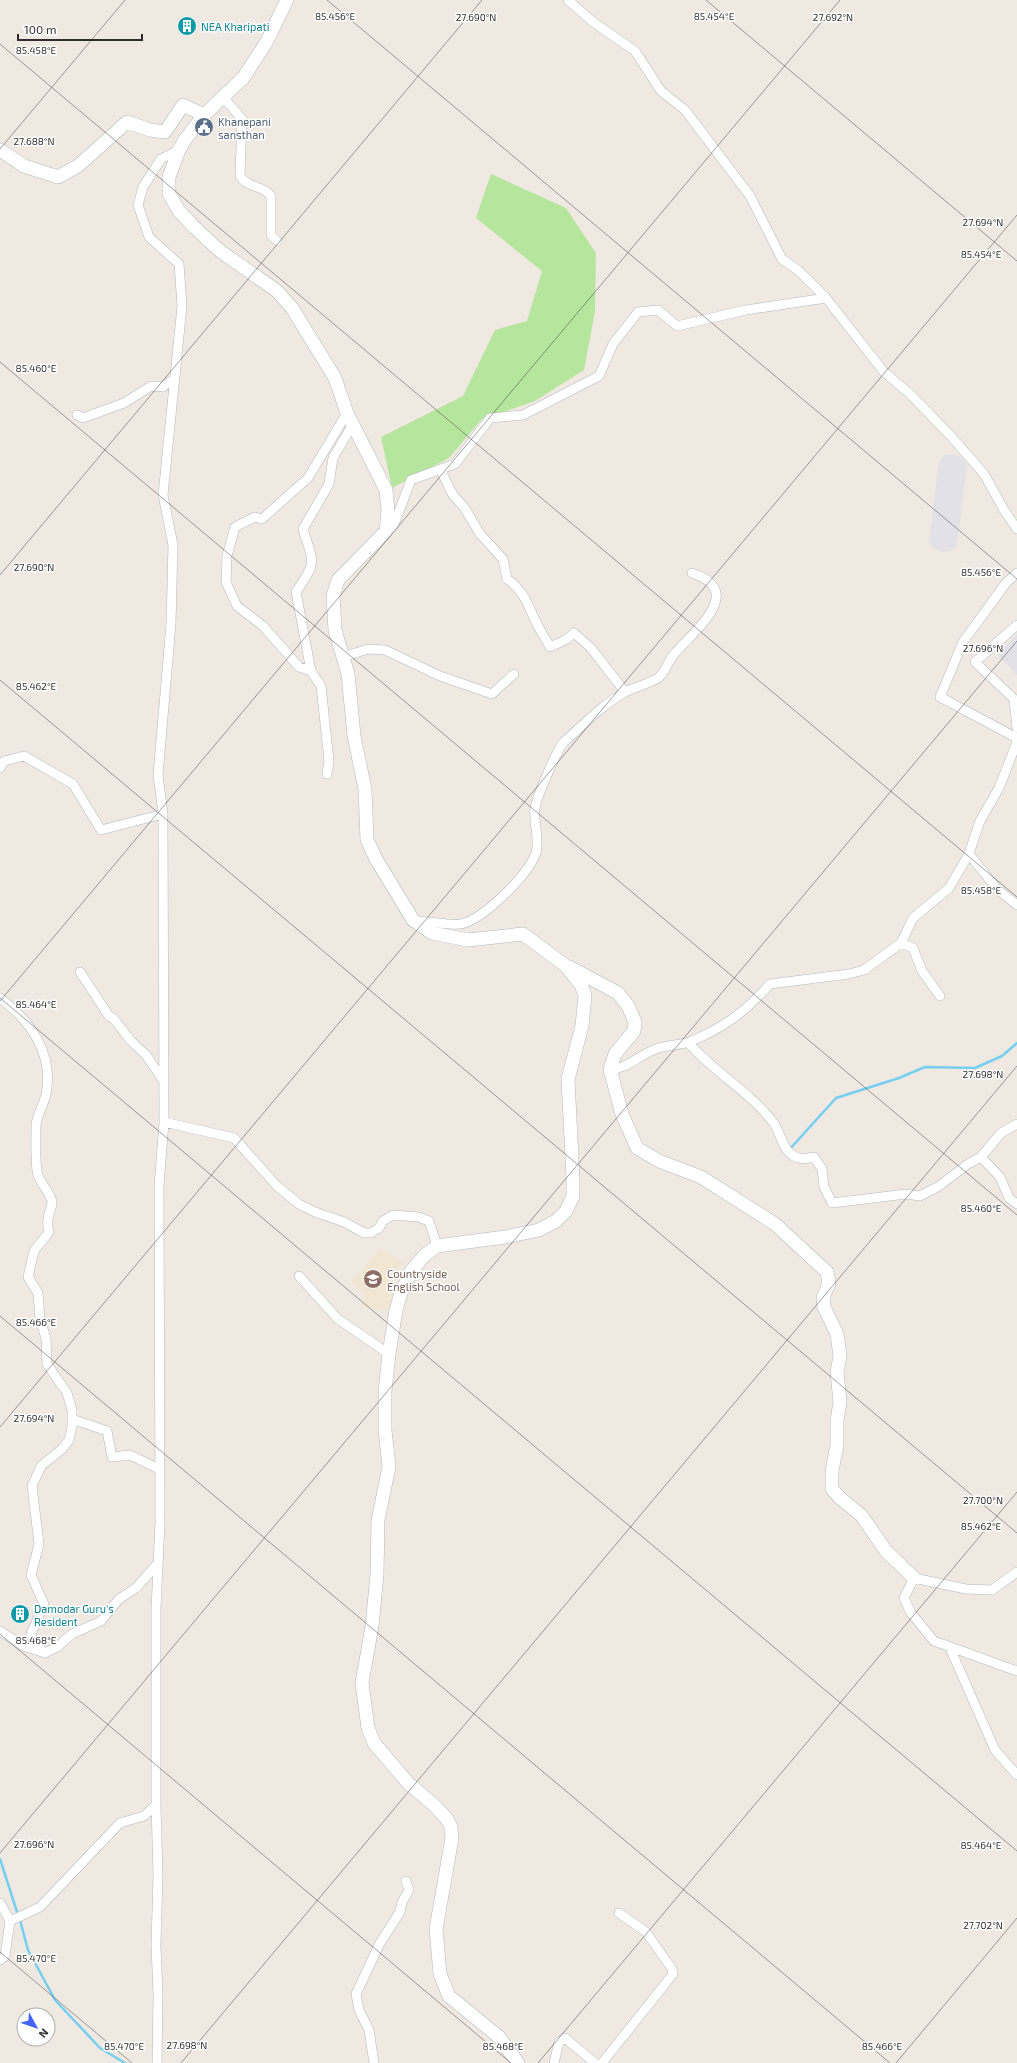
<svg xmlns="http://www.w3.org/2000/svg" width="1017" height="2063" font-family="'Exo 2',sans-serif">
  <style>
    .industrial { fill: #e3e1e8 }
    .education { fill: #f0e6d1 }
    .green { fill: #b6e59e }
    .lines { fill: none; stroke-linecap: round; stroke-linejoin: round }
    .stream { stroke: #75cff0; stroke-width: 2.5 }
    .street-casing { stroke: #b4b7c1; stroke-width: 10 }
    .secondary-casing { stroke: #b4b7c1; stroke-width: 14 }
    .street { stroke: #fff; stroke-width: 9 }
    .secondary { stroke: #fff; stroke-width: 13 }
    .ticks { fill: none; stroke: #2e2e2e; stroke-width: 1; stroke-opacity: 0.45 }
    .labels { text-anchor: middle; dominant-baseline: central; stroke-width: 3; stroke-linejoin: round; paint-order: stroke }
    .culture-label { font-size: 11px; fill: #0d838f; stroke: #fff; text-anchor: start }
    .service-label { font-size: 11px; fill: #4e5e75; stroke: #fff; text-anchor: start }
    .education-label { font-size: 11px; fill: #785e54; stroke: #fff; text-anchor: start }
    .ticks-label { font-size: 10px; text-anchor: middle; fill: #2e2e2e; stroke: #fff; stroke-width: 3; stroke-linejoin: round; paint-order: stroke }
  </style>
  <rect width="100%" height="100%" fill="#efe9e1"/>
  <path class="industrial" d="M 953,454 L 962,458 L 967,466 L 957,544 L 951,551 L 942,552 L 935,549 L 929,541 L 939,462 L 944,455 Z
    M 1017,634 L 1017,675 L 997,654 Z"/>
  <path class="education" d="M 381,1249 L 403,1262 L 390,1276 L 395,1283 L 388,1311 L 364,1307 L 364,1293 L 352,1281 Z"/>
  <path class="green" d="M 491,174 L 566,208 L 596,253 L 595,311 L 584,370 L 535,401 L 481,420 L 449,458 L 392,488 L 381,437 L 463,396 L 495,330 L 527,321 L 542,271 L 476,218 Z"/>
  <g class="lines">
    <path class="stream" d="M 789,1150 L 836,1098 L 899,1078 L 925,1067 L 975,1068 L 1002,1056 L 1017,1043
      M 0,1859 L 18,1915
      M 20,1920 L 28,1950 L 55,2000 L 100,2048 L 125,2063"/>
    <defs>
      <path id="street" d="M 568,0 L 593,22 L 635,51 L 661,91 L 685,110 L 750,196 L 782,259 L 799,271 L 826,298
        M 224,98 L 242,119 L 240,176 C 247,188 263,185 271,196 L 271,235 L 277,241
        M 77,415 L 83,418 L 124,403 L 151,386 L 163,387 L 175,378
        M 440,469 L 453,495 L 464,507 L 480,534 L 503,559 L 507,579 C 523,589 528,605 536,622 C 540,631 546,639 550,647 L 567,639 L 574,633 L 591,648 L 625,692
        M 386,531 L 393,527 L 411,480 L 455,464 L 490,418 L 523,415 L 599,376 L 613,344 L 638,312 L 658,310 L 677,326 L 746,310 L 826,298 L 884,372 L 910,394 L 950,435 L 984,474 L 1004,510 L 1017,529
        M 1017,573 L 1006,583 L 963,642 L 940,697 L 1017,738
        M 1017,625 L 975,662 L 1014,699 L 1017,728
        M 343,657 L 368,649 L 385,650 L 440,676 L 492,694 L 514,674
        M 311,671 L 299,667 L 263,626 L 237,606 L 226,582 L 227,556 L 235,527 L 255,517 L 262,519 L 308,478 L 347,413
        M 0,768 L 4,761 L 24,756 L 73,784 L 101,830 L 163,814
        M 327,774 L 329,761 L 321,686 L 311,671 L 296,592 C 317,561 314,564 303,529 L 329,484 L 333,458 L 353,424
        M 969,854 L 997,889 L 1017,905
        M 416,921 C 426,921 453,926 461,924 C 484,919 528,875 536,853 C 540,841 533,821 535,808 C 537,797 557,749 564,742 C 583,725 602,705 625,692 C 635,687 648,684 658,678 C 666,672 668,660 675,653 C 696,629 746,591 692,573
        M 901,943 L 913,948 L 922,971 L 940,996
        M 80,972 L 109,1016 L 113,1018 L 131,1041 L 146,1055 L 163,1080
        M 0,998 C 31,1021 54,1055 46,1094 C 44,1105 36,1116 36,1126 C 36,1136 35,1168 38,1175 C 41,1184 50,1192 52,1202 C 52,1208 48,1214 48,1220 C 47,1224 48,1228 49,1232 L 34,1251 L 28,1277 L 38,1293 L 40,1320 L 46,1338 L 47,1364 L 67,1393 L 72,1410 L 72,1427 L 69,1440 L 62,1449 L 41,1466 L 32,1486 L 39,1544 L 31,1575 L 44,1604 L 31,1634 L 35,1645 L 45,1653
        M 688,1042 C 713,1072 749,1091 773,1122 C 780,1131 782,1148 791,1154 C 798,1160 805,1159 814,1157 L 822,1169 L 824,1187 L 832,1203 L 906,1194 L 920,1196 L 939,1186 L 968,1164 L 981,1157 L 1000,1177 L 1009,1198 L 1017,1204
        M 610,1069 C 626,1069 636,1058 651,1051 C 662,1045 677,1046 689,1042 C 724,1028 746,1011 770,984 L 849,974 L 864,970 L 901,943 L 913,918 L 949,888 L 969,854 L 980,821 L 999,788 L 1017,742
        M 164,1122 L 234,1138 L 277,1186 L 299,1204 L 315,1212 L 344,1222 L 364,1233 L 371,1233 L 379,1228 L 383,1221 L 393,1215 L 418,1217 L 429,1221 L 437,1246
        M 981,1157 L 1001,1133 L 1017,1124
        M 299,1276 L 338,1319 L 389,1354
        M 72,1419 L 107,1431 L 112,1457 L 130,1455 L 159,1469
        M 1017,1572 L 992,1590 L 966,1589 L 914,1578 L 904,1598 L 911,1613 L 934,1641 L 1017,1671
        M 0,1631 L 23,1646 L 45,1653 L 57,1647 L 72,1634 L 101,1621 L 119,1599 L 136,1588 L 158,1563
        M 950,1648 L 995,1750 L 1017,1775
        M 0,1903 L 10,1921
        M 0,1960 L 5,1956 L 10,1921 L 40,1907 L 120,1823 L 144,1816 L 156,1805
        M 157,2063 L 158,1995 L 156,1945 L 158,1875 L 156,1805 L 156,1609 L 160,1522 L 159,1186 L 164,1122 L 163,814 L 158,775 L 171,624 L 173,545 L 163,495 L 182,306 L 179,264 L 149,237 L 138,205 L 143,187 L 161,159 L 179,150
        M 374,2063 L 369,2030 L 359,2010 L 356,1994 L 380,1943 L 400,1912 L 402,1902 L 409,1890 L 406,1881
        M 554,2063 L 559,2042 L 565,2038 L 595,2063
        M 602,2063 L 673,1974 L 672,1969 L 646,1932 L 619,1913"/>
      <path id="secondary" d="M 287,0 L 266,43 L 243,78 L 204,115 L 184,141 L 179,150 L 169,177 L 169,194 L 179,211 L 193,226 L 220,251 L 277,291 L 292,308 L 335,378 L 347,413 L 386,490 L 388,511 L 386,531 L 338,580 L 333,596 L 335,630 L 348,674 L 354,736 L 365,789 L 367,840 L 376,859 L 413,920 L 432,933 L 468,940 L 523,934 L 566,966 L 581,985 L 585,995 L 582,1026 L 568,1079 L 573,1179 L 573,1196 L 566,1211 L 556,1221 L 539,1230 L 505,1237 L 437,1246 L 425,1255 L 412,1270 L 401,1293 L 396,1310 L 389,1354 L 385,1391 L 385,1430 L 389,1467 L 378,1520 L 377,1574 L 372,1626 L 362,1683 L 368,1728 L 374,1743 L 408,1783 L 434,1805 L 447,1819 L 451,1827 L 452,1838 L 436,1929 L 440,1974 L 449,1996 L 499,2037 L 518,2063
        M 0,150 L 24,166 L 58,177 L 78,166 L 127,122 L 150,130 L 165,132 L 183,105 L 204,115
        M 569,967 L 618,993 L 628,1006 L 635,1022 L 634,1031 L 615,1054 L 610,1069 L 622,1114 L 637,1148 L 659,1161 L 701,1177 L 775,1224 L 827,1272 L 829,1283 L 823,1298 L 824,1307 L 837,1334 L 840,1356 L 837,1372 L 840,1402 L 837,1420 L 837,1445 L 832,1471 L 832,1489 L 840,1498 L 861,1515 L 886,1551 L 914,1578"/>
    </defs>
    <use href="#street" class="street-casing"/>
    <use href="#secondary" class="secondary-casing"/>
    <use href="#street" class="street"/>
    <use href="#secondary" class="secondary"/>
  </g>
  <path class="ticks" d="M 327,0 L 1017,579M 706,0 L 1017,261M 0,44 L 1017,897M 0,149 L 125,0M 0,362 L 1017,1215M 0,575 L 482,0M 0,680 L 1017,1533M 0,998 L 1017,1851M 0,1001 L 840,0M 0,1316 L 890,2063M 0,1427 L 1017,215M 0,1634 L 511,2063M 0,1853 L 1017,641M 0,1952 L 132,2063M 181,2063 L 1017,1066M 538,2063 L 1017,1492M 896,2063 L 1017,1918"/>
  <defs>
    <symbol id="building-disc" viewBox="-11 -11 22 22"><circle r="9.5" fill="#0f9aa8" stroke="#fff"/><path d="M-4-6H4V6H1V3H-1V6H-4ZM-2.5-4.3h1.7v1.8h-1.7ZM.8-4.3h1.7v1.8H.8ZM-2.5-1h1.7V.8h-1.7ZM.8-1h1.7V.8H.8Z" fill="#fff"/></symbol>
    <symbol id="civic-disc" viewBox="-11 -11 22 22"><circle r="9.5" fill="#5c6f8a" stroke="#fff"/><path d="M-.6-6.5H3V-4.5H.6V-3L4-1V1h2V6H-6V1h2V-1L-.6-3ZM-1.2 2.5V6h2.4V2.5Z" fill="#fff"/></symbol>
    <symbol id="school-disc" viewBox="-11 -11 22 22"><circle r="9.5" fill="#8d6e63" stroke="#fff"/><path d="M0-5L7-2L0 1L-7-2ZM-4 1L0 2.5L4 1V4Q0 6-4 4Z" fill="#fff"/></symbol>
  </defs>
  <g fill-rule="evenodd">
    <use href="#building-disc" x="176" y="15" width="22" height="22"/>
    <use href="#civic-disc" x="193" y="116" width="22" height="22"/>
    <use href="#school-disc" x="362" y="1268" width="22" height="22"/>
    <use href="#building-disc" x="9" y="1603" width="22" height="22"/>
  </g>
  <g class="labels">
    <g class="culture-label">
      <text x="201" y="26">NEA Kharipati</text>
      <text x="34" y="1608">Damodar Guru's<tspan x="34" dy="13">Resident</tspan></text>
    </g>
    <g class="service-label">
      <text x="218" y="121">Khanepani<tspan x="218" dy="13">sansthan</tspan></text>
    </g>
    <g class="education-label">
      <text x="387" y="1273">Countryside<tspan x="387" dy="13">English School</tspan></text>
    </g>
  </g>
  <g class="ticks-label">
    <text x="335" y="20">85.456°E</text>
    <text x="714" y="20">85.454°E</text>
    <text x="476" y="21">27.690°N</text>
    <text x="833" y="21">27.692°N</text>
    <text x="36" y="54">85.458°E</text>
    <text x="34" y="145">27.688°N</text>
    <text x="983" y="226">27.694°N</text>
    <text x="981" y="258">85.454°E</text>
    <text x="36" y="372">85.460°E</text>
    <text x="34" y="571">27.690°N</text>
    <text x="981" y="576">85.456°E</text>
    <text x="983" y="652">27.696°N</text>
    <text x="36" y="690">85.462°E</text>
    <text x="981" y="894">85.458°E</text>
    <text x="36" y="1008">85.464°E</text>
    <text x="983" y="1078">27.698°N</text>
    <text x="981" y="1212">85.460°E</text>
    <text x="36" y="1326">85.466°E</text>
    <text x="34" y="1422">27.694°N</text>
    <text x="983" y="1504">27.700°N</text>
    <text x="981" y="1530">85.462°E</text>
    <text x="36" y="1644">85.468°E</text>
    <text x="34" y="1848">27.696°N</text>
    <text x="981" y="1849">85.464°E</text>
    <text x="983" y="1929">27.702°N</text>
    <text x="36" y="1962">85.470°E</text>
    <text x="187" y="2049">27.698°N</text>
    <text x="124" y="2050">85.470°E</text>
    <text x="503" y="2050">85.468°E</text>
    <text x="882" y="2050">85.466°E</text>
  </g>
  <g transform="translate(36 2027) rotate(130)"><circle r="19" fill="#ffffff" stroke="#ababab"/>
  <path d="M0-3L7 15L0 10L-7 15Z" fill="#4264fb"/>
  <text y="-6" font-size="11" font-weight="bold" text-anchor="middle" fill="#2e2e2e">N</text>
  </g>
  <path d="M18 34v6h124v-6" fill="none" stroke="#2e2e2e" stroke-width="2"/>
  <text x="24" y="34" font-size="12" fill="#2e2e2e" stroke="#ffffff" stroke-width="3" paint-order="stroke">100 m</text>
</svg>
